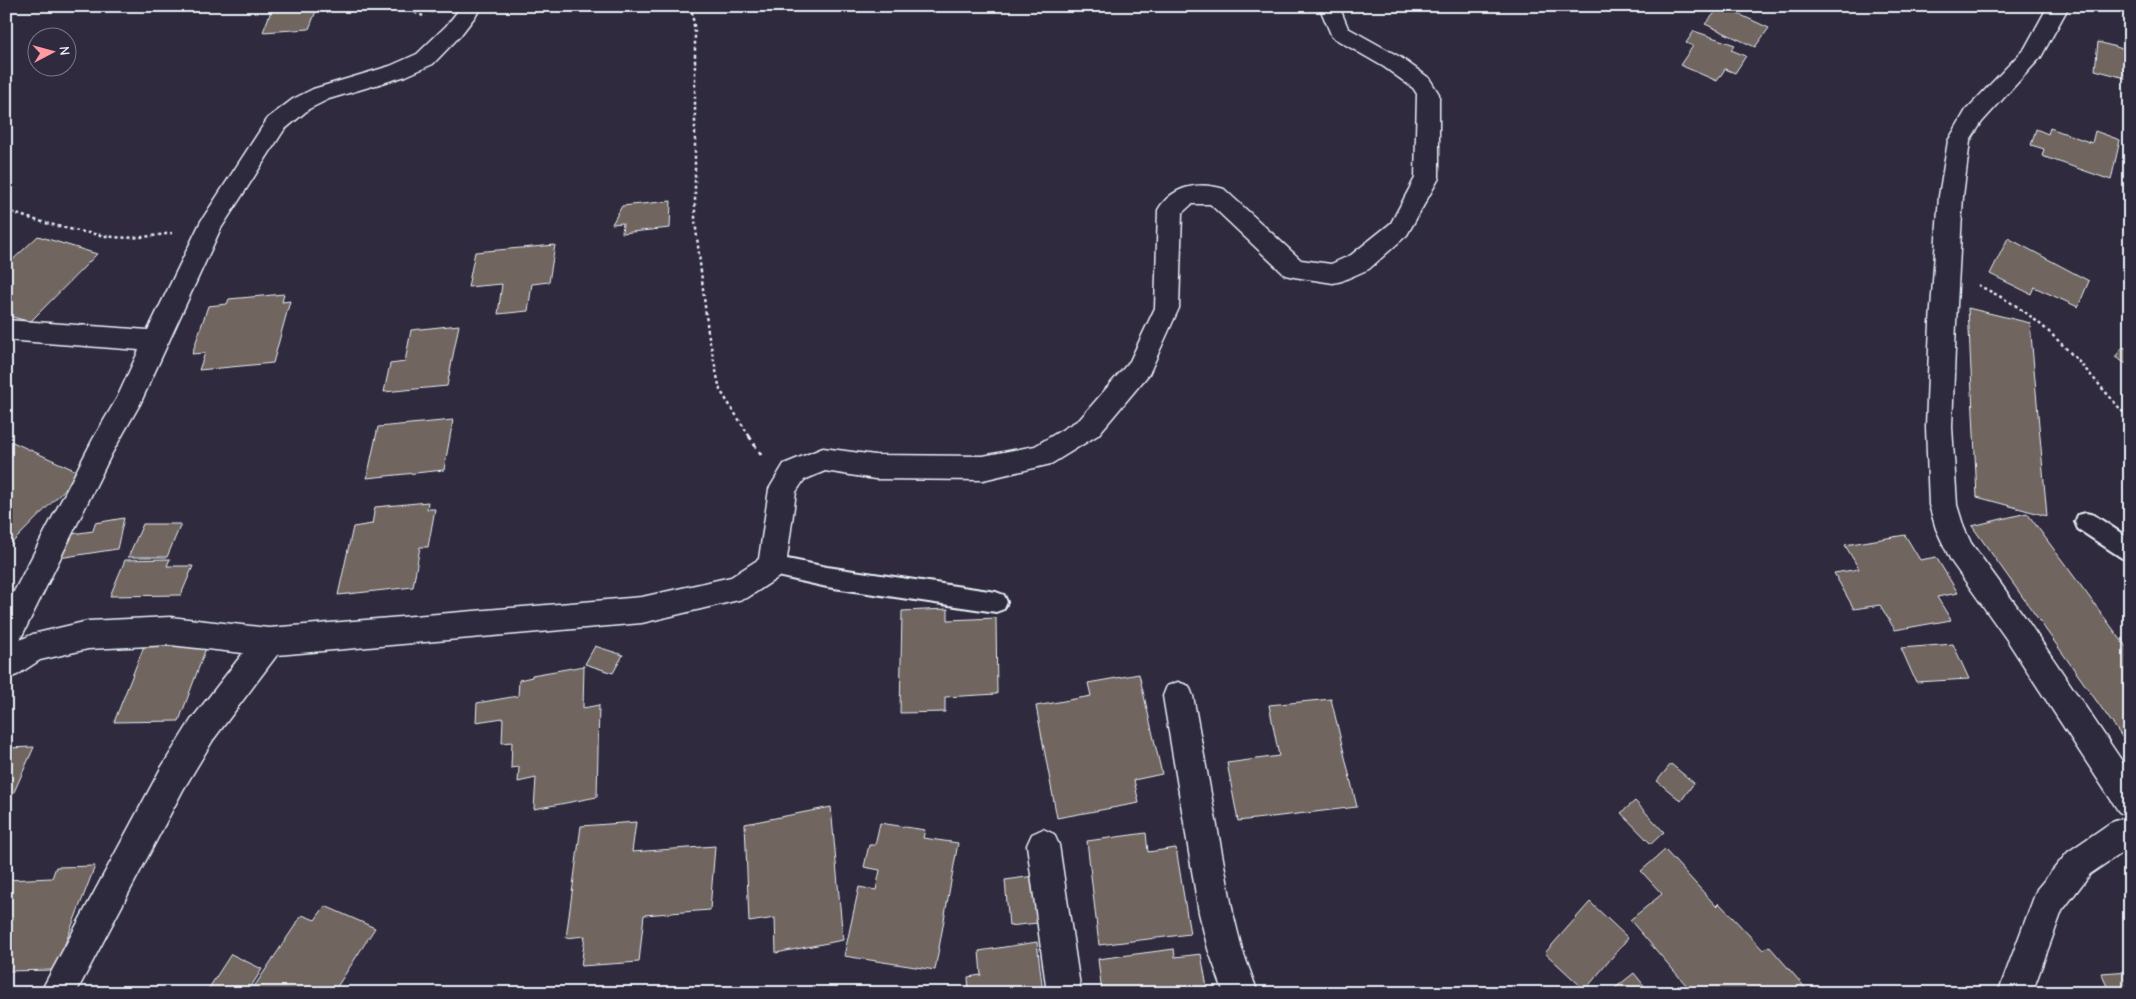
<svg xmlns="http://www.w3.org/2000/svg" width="2136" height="999" font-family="'Comic Neue',sans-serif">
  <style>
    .building { fill: #716560; stroke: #e8f1f8 }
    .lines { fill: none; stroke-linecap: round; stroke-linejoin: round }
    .service-casing { stroke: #e8f1f8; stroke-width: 4 }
    .minor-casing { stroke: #e8f1f8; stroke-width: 3 }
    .path-far1 { stroke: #e8f1f8; stroke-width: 2.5; stroke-dasharray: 3 3; stroke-linecap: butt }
    .path { stroke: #e8f1f8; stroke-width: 3; stroke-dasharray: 4.5 4.5; stroke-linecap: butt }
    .service { fill: #2f2a3d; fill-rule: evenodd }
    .minor { fill: #2f2a3d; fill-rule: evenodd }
  </style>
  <rect width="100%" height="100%" fill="#2f2a3d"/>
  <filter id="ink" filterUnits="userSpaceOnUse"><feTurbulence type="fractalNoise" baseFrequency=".02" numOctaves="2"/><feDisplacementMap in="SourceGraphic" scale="10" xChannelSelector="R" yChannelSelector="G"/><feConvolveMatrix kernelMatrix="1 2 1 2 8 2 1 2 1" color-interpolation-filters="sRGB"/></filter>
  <g filter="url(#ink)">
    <path class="building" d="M 273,6 L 318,6 L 309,29 L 263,32 Z
      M 405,6 L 440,6 L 433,13 Z
      M 1721,6 L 1769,28 L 1755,47 L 1705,24 Z
      M 1694,31 L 1735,45 L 1731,50 L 1746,56 L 1735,73 L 1725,69 L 1717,81 L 1680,65 L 1693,46 L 1686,43 Z
      M 2098,42 L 2130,51 L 2129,79 L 2095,70 Z
      M 2050,128 L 2092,143 L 2095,131 L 2120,140 L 2111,180 L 2042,156 L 2044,149 L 2031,145 L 2036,129 L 2048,134 Z
      M 671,201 L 670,228 L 622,233 L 623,223 L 612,224 L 622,206 Z
      M 38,236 L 97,254 L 30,322 L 6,315 L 6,266 Z
      M 2008,238 L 2089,281 L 2078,307 L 2034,287 L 2031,294 L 1990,274 Z
      M 555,245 L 549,282 L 532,284 L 528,311 L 498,314 L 502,284 L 468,287 L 475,252 Z
      M 284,294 L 282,302 L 290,301 L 273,363 L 199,370 L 205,353 L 192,354 L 208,306 L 227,304 L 229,299 Z
      M 1968,308 L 2030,323 L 2047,516 L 1977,497 Z
      M 459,325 L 447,386 L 384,392 L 390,364 L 405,362 L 411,330 Z
      M 2123,347 L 2130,350 L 2130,366 L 2115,357 Z
      M 453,420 L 444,470 L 367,478 L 378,427 Z
      M 6,439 L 81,473 L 6,549 Z
      M 428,502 L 427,509 L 435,509 L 428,547 L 420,547 L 413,587 L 338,595 L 353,527 L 372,524 L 375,507 Z
      M 2027,513 L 2130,652 L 2130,748 L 1972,526 Z
      M 124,518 L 117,549 L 59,558 L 65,535 L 93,531 L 95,523 Z
      M 143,524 L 181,524 L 167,557 L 128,557 Z
      M 1905,535 L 1920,560 L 1936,557 L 1958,593 L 1937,597 L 1951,620 L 1895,630 L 1880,605 L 1854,609 L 1834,573 L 1859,569 L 1845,545 Z
      M 170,559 L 167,566 L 193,566 L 181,595 L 110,596 L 125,560 Z
      M 948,609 L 948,620 L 996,618 L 997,694 L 945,697 L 945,712 L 900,713 L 902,611 Z
      M 209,640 L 179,721 L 114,722 L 146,641 Z
      M 1953,644 L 1969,679 L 1916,682 L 1901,648 Z
      M 595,646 L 623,655 L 613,673 L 585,664 Z
      M 584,666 L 583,708 L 599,705 L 597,797 L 534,809 L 536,778 L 518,782 L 519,767 L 511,768 L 512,742 L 502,743 L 503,718 L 476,722 L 477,703 L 518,696 L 519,680 L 532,677 L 532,675 Z
      M 1139,674 L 1162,774 L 1134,780 L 1139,803 L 1057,818 L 1036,706 L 1091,696 L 1088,683 Z
      M 1331,699 L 1357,807 L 1238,821 L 1227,763 L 1279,756 L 1269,705 Z
      M 34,747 L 6,810 L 6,748 Z
      M 1671,764 L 1694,783 L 1681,801 L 1657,781 Z
      M 1635,801 L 1664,832 L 1651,844 L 1621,813 Z
      M 831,807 L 843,940 L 776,953 L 775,918 L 749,922 L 745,824 Z
      M 636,822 L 632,852 L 715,846 L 710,910 L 644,915 L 639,962 L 581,966 L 585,936 L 566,938 L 581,826 Z
      M 880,823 L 925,830 L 923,838 L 958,843 L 935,970 L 844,956 L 859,887 L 876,890 L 880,870 L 864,867 L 869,845 L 875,845 Z
      M 1146,833 L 1148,852 L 1176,848 L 1190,934 L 1099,945 L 1087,841 Z
      M 1665,850 L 1716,906 L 1719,903 L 1763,950 L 1769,946 L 1809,992 L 1693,993 L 1630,920 L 1662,894 L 1641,871 Z
      M 95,866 L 55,970 L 6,971 L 6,880 L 52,878 L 56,867 Z
      M 1034,876 L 1038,923 L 1009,926 L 1005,880 Z
      M 1590,902 L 1628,938 L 1585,990 L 1545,953 Z
      M 325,906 L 375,928 L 333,993 L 250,993 L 302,915 L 315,920 Z
      M 1037,942 L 1043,993 L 969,993 L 968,977 L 981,975 L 979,951 Z
      M 1174,949 L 1175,957 L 1201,954 L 1208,993 L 1102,993 L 1098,959 Z
      M 231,954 L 262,969 L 247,993 L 212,993 L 207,991 Z
      M 2130,971 L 2130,993 L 2110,993 L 2101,973 Z
      M 1634,973 L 1650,993 L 1609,993 Z"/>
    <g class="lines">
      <defs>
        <path id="service" d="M 2086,513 L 2094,515 L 2130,539 L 2130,561 L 2122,558 L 2078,529 L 2075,522 L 2078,515 Z
          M 772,556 L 827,567 L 996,592 L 1004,595 L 1007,602 L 1004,609 L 996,612 L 827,587 L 764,573 L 761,566 L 764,559 Z"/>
        <path id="minor" d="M 462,6 L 483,6 L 460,36 L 433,64 L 406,76 L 329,99 L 309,109 L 284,130 L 220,230 L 140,404 L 111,455 L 20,640 L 33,634 L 88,621 L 170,617 L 269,628 L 642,597 L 731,577 L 759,559 L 769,489 L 784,464 L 823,448 L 875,455 L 983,456 L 1035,446 L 1080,419 L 1130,361 L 1155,308 L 1158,210 C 1172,186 1199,181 1224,189 L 1301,260 L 1331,264 L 1351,255 L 1391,223 L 1415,178 L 1417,94 L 1413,88 L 1384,67 L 1332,37 L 1319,6 L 1339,6 L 1348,28 L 1400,57 L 1429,78 L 1439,94 L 1439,178 L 1407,235 L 1369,269 L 1342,281 L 1333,283 L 1294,277 L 1285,275 L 1210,204 L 1192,204 L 1182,213 L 1179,308 L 1149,374 L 1098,435 L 1051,464 L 983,480 L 875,479 L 825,471 L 804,480 L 796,492 L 786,566 L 782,575 L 747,598 L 642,623 L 277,655 L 213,740 L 183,790 L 76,993 L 40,993 L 161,768 L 191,720 L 243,653 L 170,645 L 88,649 L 40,660 L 17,675 L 6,679 L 6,607 L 93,439 L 117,398 L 139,350 L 6,340 L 6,320 L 148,330 L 201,221 L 268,118 L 293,99 L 313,89 L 390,66 L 417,54 L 446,26 Z
          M 2048,6 L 2069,6 L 2041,57 L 1982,122 L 1970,141 L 1963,196 L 1956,323 L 1952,427 L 1957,505 L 1964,528 L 1971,543 L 2027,620 L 2130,773 L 2130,847 L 2090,874 L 2062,911 L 2032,993 L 1998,993 L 2037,889 L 2068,852 L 2110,823 L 2128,816 L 2119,812 L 2007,640 L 1951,561 L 1936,529 L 1929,505 L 1926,427 L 1930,323 L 1939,196 L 1948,141 L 1966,110 L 2025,48 Z
          M 1178,682 L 1189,686 L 1193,696 L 1233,913 L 1242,949 L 1258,993 L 1224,993 L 1208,949 L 1199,913 L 1163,696 L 1167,686 Z
          M 1043,829 L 1054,834 L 1059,845 L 1081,993 L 1047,993 L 1027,845 L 1032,834 Z"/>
      </defs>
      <use href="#service" class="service-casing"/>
      <use href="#minor" class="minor-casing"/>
      <path class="path-far1" d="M 398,6 L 426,17
        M 691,6 L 695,32 L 695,220 L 708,332 L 720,390 L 750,437
        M 6,210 C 37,222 81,233 114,237 C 134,239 153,236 172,233
        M 1978,285 C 1993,293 2008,300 2022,310 C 2064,340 2096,382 2130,420"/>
      <path class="path" d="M 749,436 L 763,458"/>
      <use href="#service" class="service"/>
      <use href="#minor" class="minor"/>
    </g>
  </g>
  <rect width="2136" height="999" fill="none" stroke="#2f2a3d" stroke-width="25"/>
  <rect x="12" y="12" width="2111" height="974" fill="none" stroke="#e8f1f8" stroke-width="2" filter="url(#ink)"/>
  <g transform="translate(52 52) rotate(84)"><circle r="24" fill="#2f2a3d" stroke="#797a88"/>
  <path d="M0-4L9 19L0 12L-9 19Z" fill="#ff9aa2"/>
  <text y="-8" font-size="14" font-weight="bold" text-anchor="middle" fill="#e8f1f8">N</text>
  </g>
</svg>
